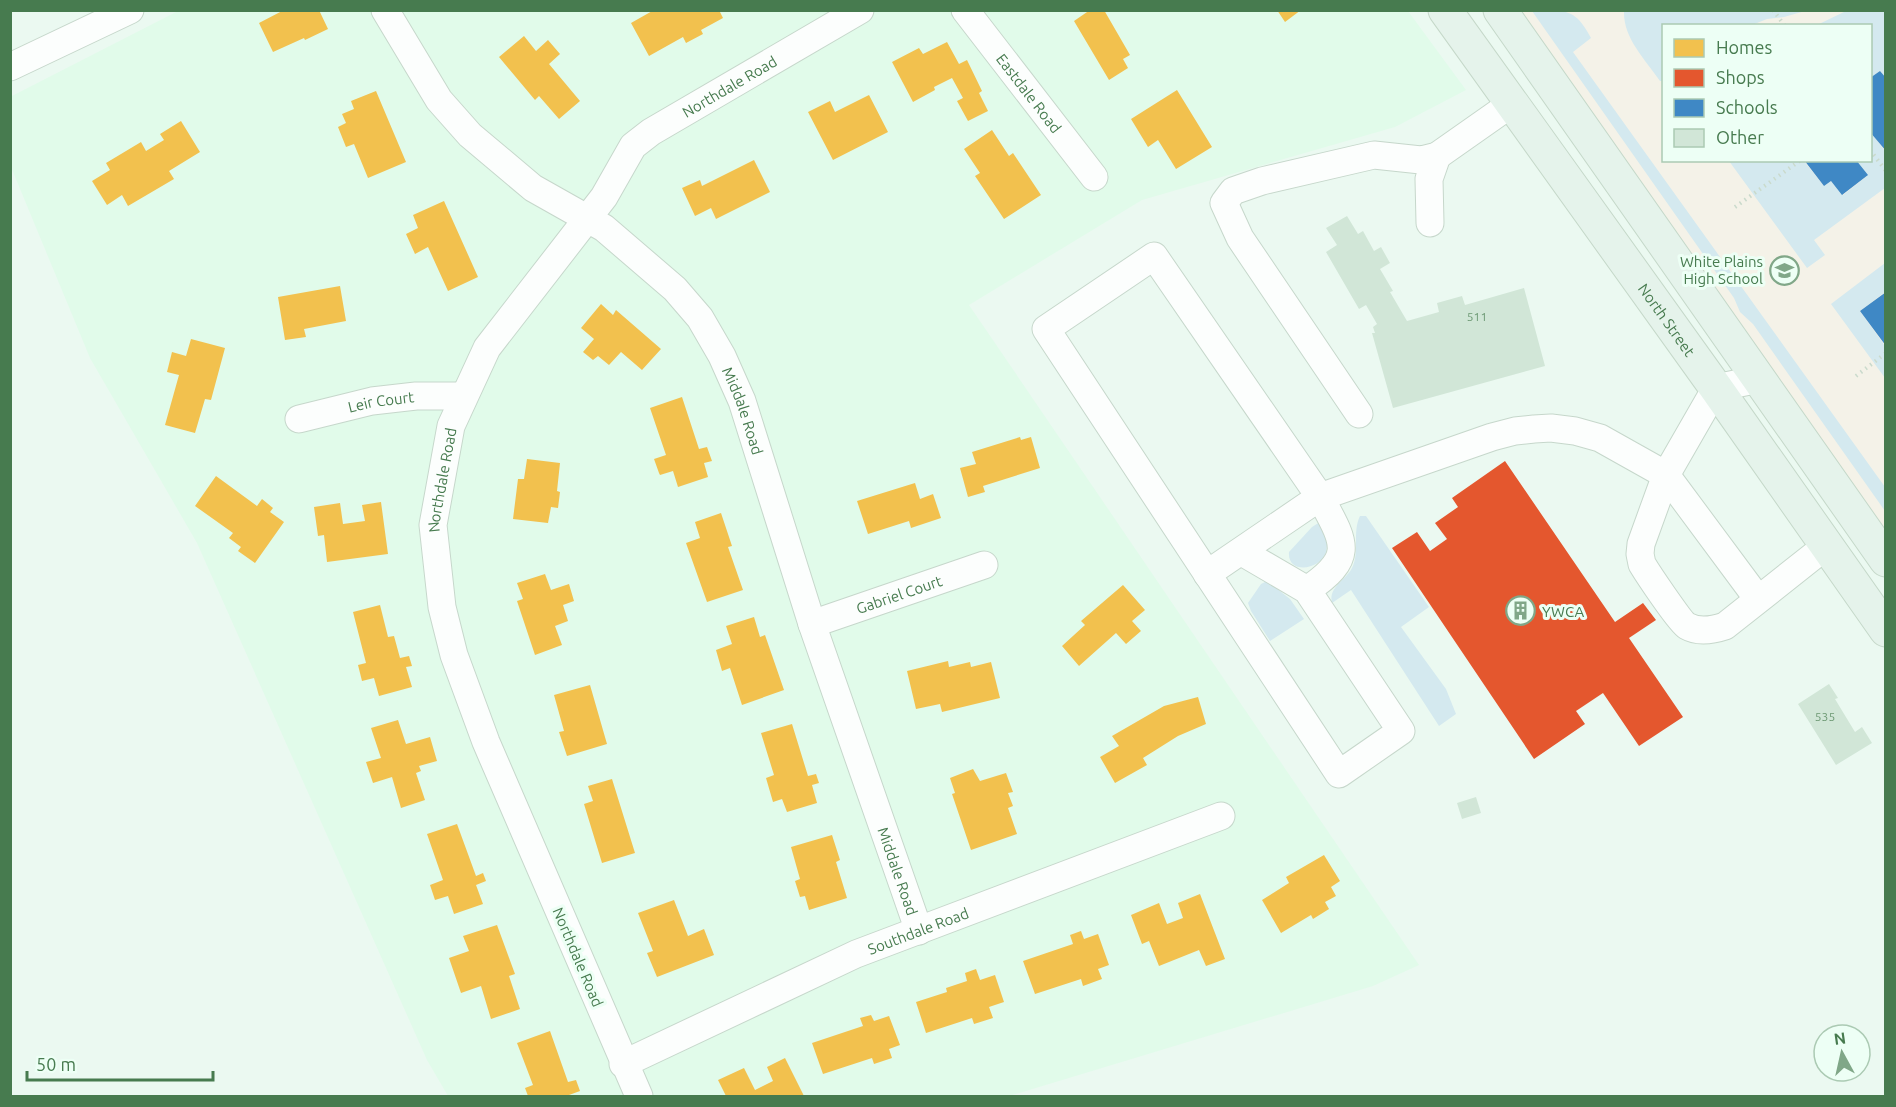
<svg xmlns="http://www.w3.org/2000/svg" width="1896" height="1107" font-family="Ubuntu,sans-serif">
  <style>
    .residential { fill: #e1fbea }
    .education { fill: #f4f2e8; fill-rule: evenodd }
    .green { fill: #d4e9ef }
    .homes { fill: #f2c14e }
    .shops { fill: #e4572e }
    .schools { fill: #3f88c5 }
    .building { fill: #d1e6d7 }
    .lines { fill: none; stroke-linecap: round; stroke-linejoin: round }
    .minor-casing { stroke: #c6d7cb; stroke-width: 29 }
    .major-casing { stroke: #c5d8c9; stroke-width: 35 }
    .path { stroke: #cadacc; stroke-width: 4; stroke-dasharray: 1.5 4.5; stroke-linecap: butt }
    .minor { stroke: #fcfefd; stroke-width: 27 }
    .major { stroke: #e5f3eb; stroke-width: 33 }
    .labels { text-anchor: middle; dominant-baseline: central; stroke-width: 6; stroke-linejoin: round; paint-order: stroke }
    .number-label { font-size: 12px; fill: #6c9873 }
    .street-label { font-size: 15px; fill: #477b4f; stroke: #edfff5 }
    .poi-label { font-size: 15px; fill: #477b4f; stroke: #edfff5; text-anchor: end }
  </style>
  <rect width="100%" height="100%" fill="#ebf9f1"/>
  <path class="residential" d="M 178,11 L 1408,11 L 1466,90 L 1395,127 L 1142,200 L 969,305 L 1419,965 L 1373,986 L 1009,1096 L 448,1096 L 427,1060 L 197,543 L 90,358 L 11,167 L 10,97 Z"/>
  <path class="education" d="M 1500,11 L 1885,11 L 1885,560 ZM 1664,26 L 1870,26 L 1870,160 L 1664,160 Z"/>
  <path class="green" d="M 1532,11 C 1564,10 1575,7 1591,38 L 1573,52 L 1885,487 L 1885,511 L 1753,324 L 1740,312 L 1734,298 Z
    M 1624,11 L 1624,10 L 1805,11 L 1784,17 L 1767,19 L 1752,25 L 1664,26 L 1663,81 L 1660,81 C 1645,59 1623,38 1624,11 Z
    M 1846,11 L 1885,11 L 1885,78 L 1880,71 L 1871,78 L 1870,26 L 1815,26 Z
    M 1871,132 L 1885,151 L 1885,188 L 1814,240 L 1825,255 L 1807,268 L 1729,161 L 1804,161 L 1824,186 L 1831,181 L 1843,195 L 1867,176 L 1856,161 L 1870,160 Z
    M 1885,263 L 1885,292 L 1860,311 L 1885,346 L 1885,378 L 1831,304 Z
    M 1360,516 L 1366,516 L 1429,607 L 1401,627 L 1446,689 L 1456,714 L 1439,726 L 1351,590 L 1332,603 C 1328,587 1346,580 1352,568 C 1360,552 1352,532 1360,516 Z
    M 1320,522 L 1326,527 C 1326,535 1328,545 1326,552 C 1321,570 1287,575 1289,552 L 1312,527 Z
    M 1267,581 L 1290,599 L 1304,619 L 1270,641 L 1251,611 L 1248,603 L 1261,584 Z"/>
  <path class="homes" d="M 284,10 L 319,10 L 328,29 L 305,40 L 304,38 L 273,52 L 259,23 Z
    M 654,10 L 719,10 L 723,18 L 701,30 L 703,34 L 686,43 L 683,37 L 649,56 L 631,23 Z
    M 1090,10 L 1104,10 L 1130,55 L 1123,59 L 1128,68 L 1109,80 L 1074,21 Z
    M 1277,10 L 1301,10 L 1285,22 Z
    M 524,36 L 536,51 L 548,40 L 560,54 L 549,64 L 580,101 L 559,119 L 539,96 L 535,100 L 499,57 Z
    M 947,42 L 959,64 L 967,60 L 982,91 L 979,93 L 988,111 L 968,121 L 957,101 L 963,98 L 952,78 L 934,87 L 935,90 L 913,102 L 892,62 L 919,48 L 923,54 Z
    M 1177,90 L 1212,147 L 1176,169 L 1158,140 L 1148,147 L 1131,119 Z
    M 376,91 L 406,162 L 368,178 L 354,144 L 346,147 L 338,127 L 346,123 L 342,114 L 354,109 L 351,101 Z
    M 869,95 L 888,132 L 833,160 L 808,112 L 830,101 L 835,112 Z
    M 181,121 L 200,152 L 169,171 L 174,179 L 128,206 L 122,195 L 107,205 L 92,181 L 110,170 L 106,163 L 141,142 L 146,151 L 164,140 L 160,134 Z
    M 992,130 L 1009,156 L 1013,153 L 1041,195 L 1004,219 L 975,176 L 980,173 L 964,149 Z
    M 754,160 L 770,192 L 716,219 L 711,208 L 695,216 L 682,188 L 700,180 L 702,186 Z
    M 444,201 L 478,277 L 448,291 L 428,247 L 415,254 L 406,234 L 418,228 L 413,215 Z
    M 340,286 L 346,321 L 304,329 L 306,337 L 285,340 L 278,297 Z
    M 601,304 L 613,315 L 616,310 L 661,349 L 642,370 L 621,352 L 609,365 L 598,356 L 593,360 L 583,352 L 594,339 L 581,328 Z
    M 191,339 L 225,348 L 211,400 L 205,399 L 195,433 L 165,425 L 179,375 L 167,372 L 172,352 L 186,356 Z
    M 682,397 L 699,449 L 707,447 L 712,461 L 704,463 L 708,477 L 678,487 L 673,471 L 660,475 L 659,473 L 654,459 L 666,455 L 650,408 Z
    M 1020,437 L 1021,440 L 1031,437 L 1040,468 L 983,486 L 985,492 L 968,497 L 960,468 L 976,464 L 972,452 Z
    M 527,459 L 560,463 L 557,491 L 560,492 L 558,508 L 551,507 L 548,523 L 513,519 L 518,479 L 524,479 Z
    M 216,476 L 257,506 L 262,499 L 273,508 L 270,512 L 284,522 L 255,563 L 238,551 L 241,547 L 229,538 L 233,533 L 195,506 Z
    M 915,483 L 920,499 L 933,494 L 941,518 L 911,528 L 909,521 L 868,534 L 857,501 Z
    M 381,502 L 388,554 L 327,562 L 324,535 L 318,536 L 314,507 L 340,503 L 343,524 L 365,521 L 362,505 Z
    M 721,513 L 732,546 L 728,547 L 743,590 L 707,602 L 686,543 L 700,538 L 695,522 Z
    M 545,574 L 551,590 L 569,584 L 574,601 L 563,605 L 568,621 L 555,626 L 562,645 L 535,655 L 517,601 L 523,599 L 517,583 Z
    M 1123,585 L 1145,610 L 1132,621 L 1141,631 L 1126,644 L 1116,633 L 1079,666 L 1062,646 L 1085,625 L 1081,621 Z
    M 380,605 L 388,637 L 394,636 L 400,658 L 409,656 L 412,666 L 406,667 L 412,687 L 379,696 L 374,678 L 362,681 L 358,665 L 366,663 L 353,612 Z
    M 754,617 L 760,637 L 765,635 L 784,690 L 742,705 L 730,668 L 722,671 L 716,650 L 732,644 L 726,626 Z
    M 948,661 L 949,667 L 970,662 L 971,667 L 991,662 L 1000,698 L 942,712 L 940,704 L 916,709 L 907,671 Z
    M 590,685 L 607,744 L 567,756 L 559,732 L 564,731 L 554,695 Z
    M 1198,697 L 1206,724 L 1178,736 L 1143,758 L 1147,765 L 1115,783 L 1100,757 L 1119,746 L 1112,736 L 1164,706 Z
    M 398,720 L 406,744 L 430,737 L 437,761 L 419,766 L 421,771 L 416,773 L 425,800 L 401,808 L 392,777 L 373,783 L 366,762 L 381,758 L 371,728 Z
    M 792,724 L 808,776 L 816,774 L 819,783 L 812,785 L 817,803 L 787,812 L 782,799 L 773,802 L 766,778 L 774,775 L 761,733 Z
    M 973,769 L 980,781 L 1006,773 L 1013,792 L 1008,793 L 1013,806 L 1008,808 L 1017,834 L 971,850 L 952,794 L 955,793 L 950,778 Z
    M 612,779 L 635,853 L 602,863 L 584,804 L 593,801 L 588,786 Z
    M 457,824 L 476,876 L 483,873 L 486,881 L 476,885 L 483,904 L 454,914 L 448,896 L 435,900 L 430,885 L 443,880 L 427,834 Z
    M 832,835 L 840,860 L 836,862 L 847,898 L 809,910 L 805,896 L 800,897 L 795,881 L 800,879 L 791,847 Z
    M 1324,855 L 1340,881 L 1331,887 L 1336,896 L 1325,902 L 1329,909 L 1313,919 L 1311,915 L 1281,933 L 1262,900 L 1289,883 L 1286,877 Z
    M 1200,894 L 1225,959 L 1206,966 L 1199,950 L 1159,966 L 1149,941 L 1142,944 L 1131,915 L 1159,903 L 1167,924 L 1183,918 L 1178,903 Z
    M 674,900 L 688,936 L 704,929 L 714,955 L 657,977 L 647,953 L 653,951 L 638,913 Z
    M 497,925 L 515,974 L 509,976 L 520,1009 L 491,1019 L 481,986 L 461,993 L 449,958 L 469,951 L 463,936 Z
    M 1081,931 L 1084,939 L 1098,934 L 1109,965 L 1098,969 L 1102,979 L 1083,986 L 1081,979 L 1035,994 L 1023,961 L 1073,944 L 1070,935 Z
    M 976,969 L 980,980 L 995,975 L 1004,1002 L 989,1007 L 993,1018 L 974,1024 L 972,1018 L 926,1033 L 916,1002 L 947,992 L 946,988 L 967,981 L 965,973 Z
    M 871,1015 L 874,1021 L 889,1016 L 900,1045 L 889,1049 L 892,1058 L 874,1064 L 872,1058 L 823,1074 L 812,1043 L 863,1026 L 860,1018 Z
    M 550,1031 L 568,1082 L 576,1080 L 580,1091 L 569,1095 L 570,1096 L 528,1096 L 525,1088 L 533,1085 L 517,1043 Z
    M 785,1058 L 804,1096 L 726,1096 L 718,1080 L 744,1068 L 755,1090 L 773,1081 L 767,1067 Z"/>
  <path class="shops" d="M 1505,461 L 1615,622 L 1643,603 L 1656,620 L 1629,638 L 1683,717 L 1639,746 L 1603,693 L 1576,711 L 1585,724 L 1534,759 L 1392,548 L 1417,532 L 1430,551 L 1447,539 L 1435,523 L 1458,507 L 1452,498 Z"/>
  <path class="schools" d="M 1880,71 L 1886,78 L 1886,151 L 1870,132 L 1870,78 Z
    M 1804,160 L 1856,160 L 1868,175 L 1842,195 L 1831,181 L 1824,186 Z
    M 1886,292 L 1886,346 L 1860,311 Z"/>
  <path class="building" d="M 1347,216 L 1358,234 L 1363,231 L 1374,251 L 1381,247 L 1390,263 L 1380,269 L 1393,291 L 1390,292 L 1407,321 L 1439,312 L 1437,303 L 1462,296 L 1465,305 L 1524,288 L 1545,366 L 1393,408 L 1372,333 L 1375,333 L 1373,327 L 1377,324 L 1366,305 L 1359,309 L 1326,252 L 1337,245 L 1326,228 Z
    M 1829,684 L 1838,698 L 1835,699 L 1855,732 L 1862,727 L 1872,743 L 1836,765 L 1798,704 Z
    M 1476,797 L 1481,813 L 1462,819 L 1457,803 Z"/>
  <g class="lines">
    <defs>
      <g id="minor">
        <path id="s1" d="M 385,10 L 439,100 L 470,135 L 533,188 L 604,228 L 675,289 L 700,318 L 722,356 L 742,401 L 812,624 L 919,931"/>
        <path id="s2" d="M 965,10 L 1094,177"/>
        <path d="M 10,67 L 130,10"/>
        <path d="M 1430,223 L 1429,179 L 1437,156"/>
        <path d="M 1759,379 L 1716,388 L 1666,475 L 1641,544 L 1640,554 L 1642,564 C 1648,574 1680,622 1687,626 C 1699,633 1713,630 1725,626 L 1826,546"/>
        <path d="M 1359,414 L 1240,238 L 1224,203 L 1233,191 L 1262,181 L 1374,155 L 1421,160 L 1437,156 L 1511,104"/>
        <path id="s3" d="M 299,419 L 372,401 L 416,396 L 464,396"/>
        <path d="M 1242,552 L 1307,590 L 1401,731 L 1339,774 L 1046,329 L 1154,256 L 1320,497 C 1345,543 1356,557 1307,590"/>
        <path d="M 1207,574 L 1320,497 L 1492,437 L 1515,431 L 1534,429 L 1551,428 L 1575,431 L 1600,438 L 1666,475 L 1758,599"/>
        <path id="s4" d="M 812,624 L 984,565"/>
        <path id="s5" d="M 623,1064 L 856,954 L 1221,816"/>
        <path id="s6" d="M 639,1096 L 486,742 L 454,655 L 442,607 L 433,525 L 451,426 L 487,348 L 604,197 L 633,146 L 651,132 L 860,10"/>
      </g>
      <g id="major">
        <path id="s7" d="M 1445,10 L 1716,388 L 1886,630"/>
        <path d="M 1500,10 L 1886,560"/>
      </g>
    </defs>
    <use href="#minor" class="minor-casing"/>
    <use href="#major" class="major-casing"/>
    <path class="path" d="M 1773,10 L 1785,26
      M 1870,150 L 1886,171
      M 1735,207 L 1801,160
      M 1856,376 L 1886,353"/>
    <use href="#minor" class="minor"/>
    <use href="#major" class="major"/>
  </g>
  <defs>
    <symbol id="school-ring" viewBox="-11 -11 22 22"><circle r="9.5" fill="#edfff5" stroke="#80a788" stroke-width="1.5"/><path d="M0-5L7-2L0 1L-7-2ZM-4 1L0 2.5L4 1V4Q0 6-4 4Z" fill="#80a788"/></symbol>
    <symbol id="building-ring" viewBox="-11 -11 22 22"><circle r="9.5" fill="#edfff5" stroke="#80a788" stroke-width="1.5"/><path d="M-4-6H4V6H1V3H-1V6H-4ZM-2.5-4.3h1.7v1.8h-1.7ZM.8-4.3h1.7v1.8H.8ZM-2.5-1h1.7V.8h-1.7ZM.8-1h1.7V.8H.8Z" fill="#80a788"/></symbol>
  </defs>
  <g fill-rule="evenodd">
    <use href="#school-ring" x="1768" y="254" width="33" height="33"/>
    <use href="#building-ring" x="1504" y="594" width="33" height="33"/>
  </g>
  <g class="labels">
    <g class="number-label">
      <text x="1477" y="316">511</text>
      <text x="1825" y="716">535</text>
    </g>
    <g class="street-label">
      <text stroke="none"><textPath href="#s6" startOffset="1160">Northdale Road</textPath></text>
      <text stroke="none"><textPath href="#s2" startOffset="105">Eastdale Road</textPath></text>
      <text stroke="none"><textPath href="#s7" startOffset="381">North Street</textPath></text>
      <text stroke="none"><textPath href="#s3" startOffset="84">Leir Court</textPath></text>
      <text stroke="none"><textPath href="#s1" startOffset="550">Middale Road</textPath></text>
      <text stroke="none"><textPath href="#s6" startOffset="656">Northdale Road</textPath></text>
      <text stroke="none"><textPath href="#s4" startOffset="92">Gabriel Court</textPath></text>
      <text stroke="none"><textPath href="#s1" startOffset="1036">Middale Road</textPath></text>
      <text stroke="none"><textPath href="#s5" startOffset="324">Southdale Road</textPath></text>
      <text transform="translate(578 957) rotate(67)">Northdale Road</text>
    </g>
    <g class="poi-label">
      <text x="1763" y="261">White Plains<tspan x="1763" dy="17">High School</tspan></text>
      <text x="1542" y="611" text-anchor="start">YWCA</text>
    </g>
  </g>
  <rect width="1896" height="1107" fill="none" stroke="#477b4f" stroke-width="24"/>
  <rect x="1662" y="24" width="210" height="138" fill="#edfff5" stroke="#abcab3" stroke-width="1.5"/>
  <rect x="1674" y="39" width="30" height="18" fill="#f2c14e" stroke="#abcab3" stroke-width="1.5"/>
  <text x="1716" y="54" font-size="18" fill="#477b4f">Homes</text>
  <rect x="1674" y="69" width="30" height="18" fill="#e4572e" stroke="#abcab3" stroke-width="1.5"/>
  <text x="1716" y="84" font-size="18" fill="#477b4f">Shops</text>
  <rect x="1674" y="99" width="30" height="18" fill="#3f88c5" stroke="#abcab3" stroke-width="1.5"/>
  <text x="1716" y="114" font-size="18" fill="#477b4f">Schools</text>
  <rect x="1674" y="129" width="30" height="18" fill="#d1e6d7" stroke="#abcab3" stroke-width="1.5"/>
  <text x="1716" y="144" font-size="18" fill="#477b4f">Other</text>
  <g transform="translate(1842 1053) rotate(352)"><circle r="28" fill="#edfff5" stroke="#abcab3" stroke-width="1.5"/>
  <path d="M0-4.5L10 22L0 15L-10 22Z" fill="#80a788"/>
  <text y="-9" font-size="16" font-weight="bold" text-anchor="middle" fill="#477b4f">N</text>
  </g>
  <path d="M27 1071v9h186v-9" fill="none" stroke="#477b4f" stroke-width="3"/>
  <text x="36" y="1071" font-size="18" fill="#477b4f" stroke="#edfff5" stroke-width="4.5" paint-order="stroke">50 m</text>
</svg>
